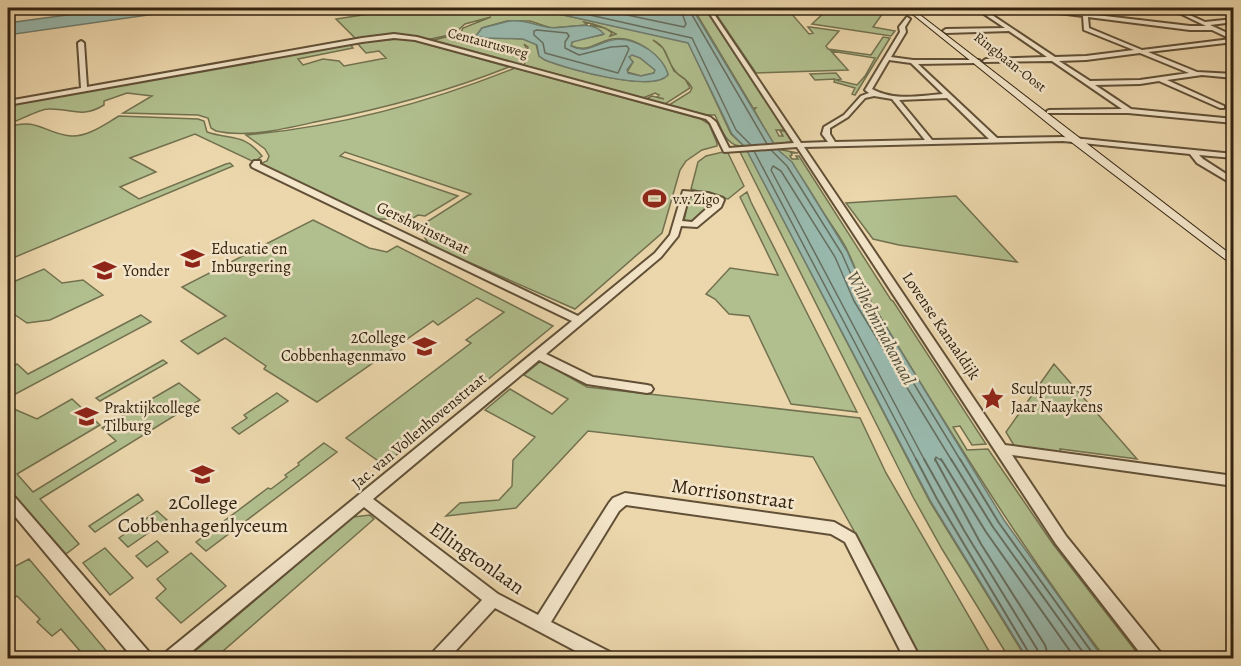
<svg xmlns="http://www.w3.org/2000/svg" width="1241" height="666" font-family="Alegreya,serif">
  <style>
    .green { fill: #b1bf8e; stroke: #72714f; stroke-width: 1.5; fill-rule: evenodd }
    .water { fill: #99b9ae; stroke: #707d6f; stroke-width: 1.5; fill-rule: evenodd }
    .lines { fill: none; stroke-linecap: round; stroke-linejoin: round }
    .shore-far1 { stroke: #666e5f; stroke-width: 1.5 }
    .shore { stroke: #666e5f; stroke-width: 2 }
    .street-casing { stroke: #615037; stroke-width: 4 }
    .secondary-casing { stroke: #332310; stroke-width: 2 }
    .street { fill: #f3e5c9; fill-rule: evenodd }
    .secondary { fill: #f3e5c9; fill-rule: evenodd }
    .labels { text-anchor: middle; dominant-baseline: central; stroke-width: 5; stroke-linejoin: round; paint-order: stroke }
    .far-street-label { font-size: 14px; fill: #332310; stroke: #f3e5c9 }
    .far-poi-label { font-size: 14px; fill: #332310; stroke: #f3e5c9; text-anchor: start }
    .street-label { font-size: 16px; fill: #332310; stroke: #f3e5c9 }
    .poi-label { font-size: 16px; fill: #332310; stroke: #f3e5c9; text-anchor: start }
    .water-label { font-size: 18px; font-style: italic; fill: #52503f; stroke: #f3e5c9 }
    .near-street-label { font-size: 20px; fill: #332310; stroke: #f3e5c9 }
    .near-poi-label { font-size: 20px; fill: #332310; stroke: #f3e5c9 }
  </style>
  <rect width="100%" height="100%" fill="#ecd7ac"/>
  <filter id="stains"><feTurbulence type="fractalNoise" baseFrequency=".00333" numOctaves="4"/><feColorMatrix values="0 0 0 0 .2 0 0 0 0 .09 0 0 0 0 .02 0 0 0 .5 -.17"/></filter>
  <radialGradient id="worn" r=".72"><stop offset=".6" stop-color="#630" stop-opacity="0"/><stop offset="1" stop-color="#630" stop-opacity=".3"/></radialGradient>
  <path class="green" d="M 409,8 L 531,8 L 688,42 L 731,134 L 745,147 C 726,147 722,130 715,115 L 705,115 L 669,105 L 690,92 L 692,88 C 687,77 681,79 675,71 C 665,58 670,50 653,40 L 663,48 L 674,71 L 685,79 L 690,88 L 665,104 L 646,99 L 652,96 L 664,99 L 657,97 L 659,95 L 655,93 L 643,98 L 524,66 L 528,47 L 524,44 L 526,47 L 524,60 L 520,65 L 430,41 L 458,34 L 473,41 L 461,32 L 463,28 L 491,17 L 465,24 L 454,34 L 426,40 L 396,35 L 356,39 L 336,19 ZM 507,21 L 530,21 L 551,28 L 587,25 L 584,22 C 596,24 606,28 616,34 L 610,36 L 612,33 L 605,28 L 590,25 L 601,31 L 602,35 L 576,40 L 571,43 L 572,46 C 588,53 596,42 612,39 C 635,35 660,54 668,74 C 654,94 567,68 545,60 L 539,56 L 536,44 L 523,39 L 476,36 L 482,28 Z
    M 693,8 L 705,8 L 785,130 L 776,130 L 779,136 L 783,136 L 780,131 L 786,131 L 792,141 L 775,146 L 754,110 L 756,108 L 753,108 Z
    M 712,8 L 803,8 L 803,11 L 790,12 L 809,34 L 813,33 L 808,27 L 810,27 L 839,31 L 826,46 L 828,49 L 871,55 L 883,37 L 890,38 L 855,95 L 852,94 L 855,88 L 834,82 L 835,79 L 815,80 L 810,74 L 836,73 L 841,79 L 836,80 L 857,85 L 865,76 L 875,58 L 831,51 L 848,70 L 756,73 Z
    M 829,8 L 894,8 L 905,12 L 885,10 L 873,27 L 895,31 L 891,36 L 812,24 Z
    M 396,39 L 412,40 L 509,67 C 446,92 382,109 315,122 C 284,129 247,138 216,131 L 211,128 L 208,118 L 198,115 L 123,113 L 152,96 L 127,93 L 104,101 L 104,105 C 81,119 72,108 48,109 C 39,109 19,121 8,124 L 8,105 L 350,44 L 353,48 L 298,59 L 303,65 L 323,59 L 339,61 L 344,66 L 386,58 L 379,51 L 366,53 L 357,43 Z
    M 632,55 L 639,57 L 655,70 L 654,73 L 641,76 L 627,72 L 633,62 L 629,57 Z
    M 515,68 L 701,119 L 709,124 L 717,143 L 717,146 L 702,150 L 686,161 L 680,170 L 662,233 L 575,309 L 432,246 L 428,243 L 422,233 L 414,230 L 471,194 L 345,152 L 340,156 L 458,196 L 425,216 L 418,215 L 402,225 L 390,219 L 373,219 L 259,164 L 267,161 L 269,156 L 265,149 L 246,135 C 338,127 430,102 515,68 Z
    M 119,116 L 198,119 L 204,121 L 207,132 C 231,140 244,133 262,156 L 254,162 L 195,134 L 130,158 L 156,172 L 120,187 L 139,199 L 226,164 L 230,163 L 233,166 L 8,260 L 8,127 C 38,117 45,134 71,136 C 88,137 105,124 119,116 Z
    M 777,149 L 798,153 L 791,153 L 792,155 L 790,156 L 792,159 L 798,159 L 796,156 L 799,156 L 891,300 L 893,301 L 986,444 L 972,445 L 960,426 L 953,427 L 967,450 L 988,449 L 1053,544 L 1141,658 L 1105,658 C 1018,544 944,422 870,300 C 861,285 856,269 849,254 C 843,240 833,228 825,215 C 810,191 798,168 777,149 Z
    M 742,150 L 747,150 L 930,502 L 1026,658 L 1009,658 L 942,549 L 913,497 L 740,152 Z
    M 727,151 L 744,186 L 728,199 L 691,189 L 698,162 L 706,156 Z
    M 747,192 L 751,202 L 857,412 L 791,404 L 749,316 L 729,314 L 715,299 L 706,294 L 730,268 L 778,275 L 740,197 Z
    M 689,196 L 708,197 L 715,204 L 694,222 L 684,221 Z
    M 956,196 L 1017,262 L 899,245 L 873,239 L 846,203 Z
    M 313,220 L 369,248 L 387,252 L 397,246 L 553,326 L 384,465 L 346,438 L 471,343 L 466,340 L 504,312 L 477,298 L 438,325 L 433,321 L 317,402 L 264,369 L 266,366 L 225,338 L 198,354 L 181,341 L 226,316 L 182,287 Z
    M 44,269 L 62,283 L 83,280 L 103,295 L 50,320 L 27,323 L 8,310 L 8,284 Z
    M 141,315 L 151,322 L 8,398 L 8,369 L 17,364 L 28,374 Z
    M 163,360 L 167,363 L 100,401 L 96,398 Z
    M 541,361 L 587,387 L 860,418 L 886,473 L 993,658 L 920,658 L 862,551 L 859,540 L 813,457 L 588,431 L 516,508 L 446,516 L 460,503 L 499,500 L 512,486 L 513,460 L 535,437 L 485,410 L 510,389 L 552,414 L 568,399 L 524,375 Z
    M 1054,364 L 1137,459 L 1060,449 L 1063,458 L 1018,452 L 1006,432 Z
    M 179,383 L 200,400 L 40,499 L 79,544 L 66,554 L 8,489 L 8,403 L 14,409 L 37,419 L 72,399 L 100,425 L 17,474 L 33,492 L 116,441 L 102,428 Z
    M 277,393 L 288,401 L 239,434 L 232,428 L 247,418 L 244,415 Z
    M 324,443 L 337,452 L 206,551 L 196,542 L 268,488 L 271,489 L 287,477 L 285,475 L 299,465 L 298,463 Z
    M 138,494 L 143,500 L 95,532 L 89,526 Z
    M 157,511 L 167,520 L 128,547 L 119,538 Z
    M 370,515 L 374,519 L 215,658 L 187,658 L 353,517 Z
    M 157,541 L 168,552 L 147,567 L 136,556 Z
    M 105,548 L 133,578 L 110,595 L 83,563 Z
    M 191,553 L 226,586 L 181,623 L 156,598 L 166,589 L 157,579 Z
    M 29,559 L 109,654 L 103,658 L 71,658 L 80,651 L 61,629 L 52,636 L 37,622 L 40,619 L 17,596 L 11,600 L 8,597 L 8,585 L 14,581 L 8,575 L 8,570 Z"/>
  <path class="water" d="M 119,8 L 197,8 L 8,35 L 8,23 Z
    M 532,8 L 692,8 L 777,149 L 792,162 L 847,251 L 866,294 L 1004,520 L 1103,658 L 1027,658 L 931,502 L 745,147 L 732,134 L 688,43 Z
    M 509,21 C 528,20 531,24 547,27 C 566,31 589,17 604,34 L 572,42 L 571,46 C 597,59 606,23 648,49 C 657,55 666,65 668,75 C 653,93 567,69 545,60 L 539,56 L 537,45 L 523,39 L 485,38 L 476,36 L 482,28 ZM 632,55 L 640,58 L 655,70 L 654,73 L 641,76 L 628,73 L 627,70 L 633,62 L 629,57 Z"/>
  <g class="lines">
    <path class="shore-far1" d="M 559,8 L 692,38 L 736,130 L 751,145
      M 594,8 L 684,27 L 686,24 L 680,8
      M 688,8 L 767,144
      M 537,30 L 567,33 L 569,36 L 565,42 L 565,48 L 579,55 L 611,47 L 627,46 L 629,49 L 618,73 L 545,53 L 543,43 L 534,35 L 534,31 Z
      M 771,150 L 787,166 L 842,254 L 861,297 L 961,461
      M 754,151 L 917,461
      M 925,461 L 771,170 L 773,166 L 781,171 L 835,257 L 854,301 L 952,461
      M 935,461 L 936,457 L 942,461"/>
    <path class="shore" d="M 916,459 L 937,499 L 1032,658
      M 924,459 L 965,532 L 1037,649 L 1039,658
      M 935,459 L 981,544 L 1045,645 L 1049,658
      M 941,459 L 986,532 L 1075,658
      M 951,459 L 993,527 L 1087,658
      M 960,459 L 999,523 L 1096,658"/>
    <defs>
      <path id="street" d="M 706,8 L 710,8 L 801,143 L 828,142 L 822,134 L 824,127 L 844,115 L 861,96 L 869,93 L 865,90 L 900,32 L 899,27 L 907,17 L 910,19 L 905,27 L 906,32 L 891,57 L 913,60 L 979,60 L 980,61 L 977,63 L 918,64 L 997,138 L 1063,137 L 1234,154 L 1234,158 L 1199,155 L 1203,159 L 1234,179 L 1234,185 L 1197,163 L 1190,154 L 1063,141 L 804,147 L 1005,445 L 1234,476 L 1234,486 L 1012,455 L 1066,536 L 1160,652 L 1162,658 L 1144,658 L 1056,544 L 797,147 L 724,152 L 710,123 L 706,119 L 415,40 L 394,38 L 362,42 L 8,105 L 8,101 L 81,88 L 78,43 L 81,41 L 84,43 L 87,87 L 362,38 L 394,34 L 417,37 L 710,117 L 716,122 L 729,148 L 794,143 ZM 889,60 L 911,63 L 943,94 C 920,96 893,101 872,89 ZM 874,96 L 892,99 L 925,140 L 835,142 L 830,134 L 830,128 L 848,117 L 865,98 ZM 947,98 L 989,139 L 932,140 L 899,100 Z
        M 982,8 L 986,8 L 986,11 L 1055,57 L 1086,56 L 1134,50 L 1084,30 L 1083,16 L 1026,9 L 1024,8 L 1083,13 L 1083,9 L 1085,8 L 1087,9 L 1088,14 L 1190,26 L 1206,26 L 1169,8 L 1174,8 L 1205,22 L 1234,19 L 1234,22 L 1210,25 L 1234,36 L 1234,42 L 1148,52 L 1197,72 L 1234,74 L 1234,78 L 1202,75 L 1167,80 L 1224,106 L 1224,108 L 1220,108 L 1159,81 L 1140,84 L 1095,85 L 1131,109 L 1234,119 L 1234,123 L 1128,113 L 1047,113 L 1047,111 L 1049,110 L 1122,109 L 1052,61 L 984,62 L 983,61 L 986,59 L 1047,57 L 1009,31 L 946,33 L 943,31 L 946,29 L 1005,28 L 981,12 ZM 1088,17 L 1190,30 L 1212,30 L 1231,39 L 1142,50 L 1089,28 ZM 1140,53 L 1189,73 L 1140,80 L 1090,81 L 1059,61 L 1086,60 Z
        M 254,161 L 260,161 L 260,164 L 578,316 L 655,253 L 670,235 L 683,191 L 708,193 L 723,198 L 724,200 L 721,207 L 697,227 L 681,226 L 678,236 L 661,257 L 546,354 L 593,377 L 647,385 L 651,386 L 653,389 L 651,392 L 647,393 L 587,384 L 539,360 L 373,499 L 498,594 L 538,615 L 609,503 L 613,498 L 625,493 L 834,522 L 855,534 L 920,658 L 904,658 L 845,542 L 831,534 L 626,505 L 619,511 L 551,622 L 610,652 L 612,658 L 589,658 L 495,608 L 449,658 L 431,658 L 433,652 L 482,600 L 364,507 L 184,658 L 164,658 L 166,652 L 572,321 L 252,167 L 251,165 ZM 689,196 L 707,197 L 715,201 L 692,222 L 682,221 Z
        M 8,493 L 13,495 L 149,652 L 151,658 L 133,658 L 8,508 Z"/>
      <path id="secondary" d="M 905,8 L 911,8 L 1234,257 L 1234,266 L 1070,141 Z"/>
    </defs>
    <use href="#street" class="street-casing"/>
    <use href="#secondary" class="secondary-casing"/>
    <use href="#street" class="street"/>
    <use href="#secondary" class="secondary"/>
  </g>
  <defs>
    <symbol id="stadium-bare" viewBox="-9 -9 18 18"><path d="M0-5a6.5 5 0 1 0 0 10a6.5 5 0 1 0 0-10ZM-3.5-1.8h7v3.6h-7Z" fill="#8f2418" stroke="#f3e5c9" stroke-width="2.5" paint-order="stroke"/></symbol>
    <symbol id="university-bare" viewBox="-9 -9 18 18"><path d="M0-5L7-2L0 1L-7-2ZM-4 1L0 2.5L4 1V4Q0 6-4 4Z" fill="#8f2418" stroke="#f3e5c9" stroke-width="2.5" paint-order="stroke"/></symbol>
    <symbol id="school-bare" viewBox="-9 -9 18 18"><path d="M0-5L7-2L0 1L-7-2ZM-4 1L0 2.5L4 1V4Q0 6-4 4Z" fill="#8f2418" stroke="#f3e5c9" stroke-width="2.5" paint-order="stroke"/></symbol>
    <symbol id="sight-bare" viewBox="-9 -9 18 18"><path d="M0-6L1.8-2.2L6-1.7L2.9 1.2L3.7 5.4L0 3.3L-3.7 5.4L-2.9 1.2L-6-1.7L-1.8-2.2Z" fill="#8f2418" stroke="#f3e5c9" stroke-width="2.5" paint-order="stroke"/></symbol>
  </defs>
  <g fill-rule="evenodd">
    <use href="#stadium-bare" x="638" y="182" width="33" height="33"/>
    <use href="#university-bare" x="176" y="242" width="33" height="33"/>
    <use href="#university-bare" x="88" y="254" width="33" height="33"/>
    <use href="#school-bare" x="408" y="330" width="33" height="33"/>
    <use href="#sight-bare" x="976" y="382" width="33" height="33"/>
    <use href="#school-bare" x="70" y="400" width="33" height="33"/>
    <use href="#school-bare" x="186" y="458" width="33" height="33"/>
  </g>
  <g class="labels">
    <g class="far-street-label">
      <text transform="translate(488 43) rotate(15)">Centaurusweg</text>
      <text transform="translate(1010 62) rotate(38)">Ringbaan-Oost</text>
    </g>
    <g class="far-poi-label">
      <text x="673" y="199">v.v. Zigo</text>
    </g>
    <g class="street-label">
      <text transform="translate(423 228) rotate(26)">Gershwinstraat</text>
      <text transform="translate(941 326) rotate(56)">Lovense Kanaaldijk</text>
      <text transform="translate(419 431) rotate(-40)">Jac. van Vollenhovenstraat</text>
    </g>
    <g class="poi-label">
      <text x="211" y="249">Educatie en<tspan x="211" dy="18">Inburgering</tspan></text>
      <text x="123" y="271">Yonder</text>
      <text x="406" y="338" text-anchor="end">2College<tspan x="406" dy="18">Cobbenhagenmavo</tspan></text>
      <text x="1011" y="389">Sculptuur 75<tspan x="1011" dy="18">Jaar Naaykens</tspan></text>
      <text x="104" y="408">Praktijkcollege<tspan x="104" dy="18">Tilburg</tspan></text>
    </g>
    <g class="water-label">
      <text transform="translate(881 328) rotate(62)">Wilhelminakanaal</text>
    </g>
    <g class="near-street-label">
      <text transform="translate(733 494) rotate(8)">Morrisonstraat</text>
      <text transform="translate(477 558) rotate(35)">Ellingtonlaan</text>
    </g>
    <g class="near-poi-label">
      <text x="203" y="502">2College<tspan x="203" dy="23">Cobbenhagenlyceum</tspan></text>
    </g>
  </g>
  <rect width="1241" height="666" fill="none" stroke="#ecd7ac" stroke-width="30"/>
  <rect x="9" y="9" width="1223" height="648" fill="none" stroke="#332310" stroke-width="3"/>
  <rect x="15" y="15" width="1211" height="636" fill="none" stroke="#332310" stroke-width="1.5"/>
  <rect width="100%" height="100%" filter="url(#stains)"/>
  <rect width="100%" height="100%" fill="url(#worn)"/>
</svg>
